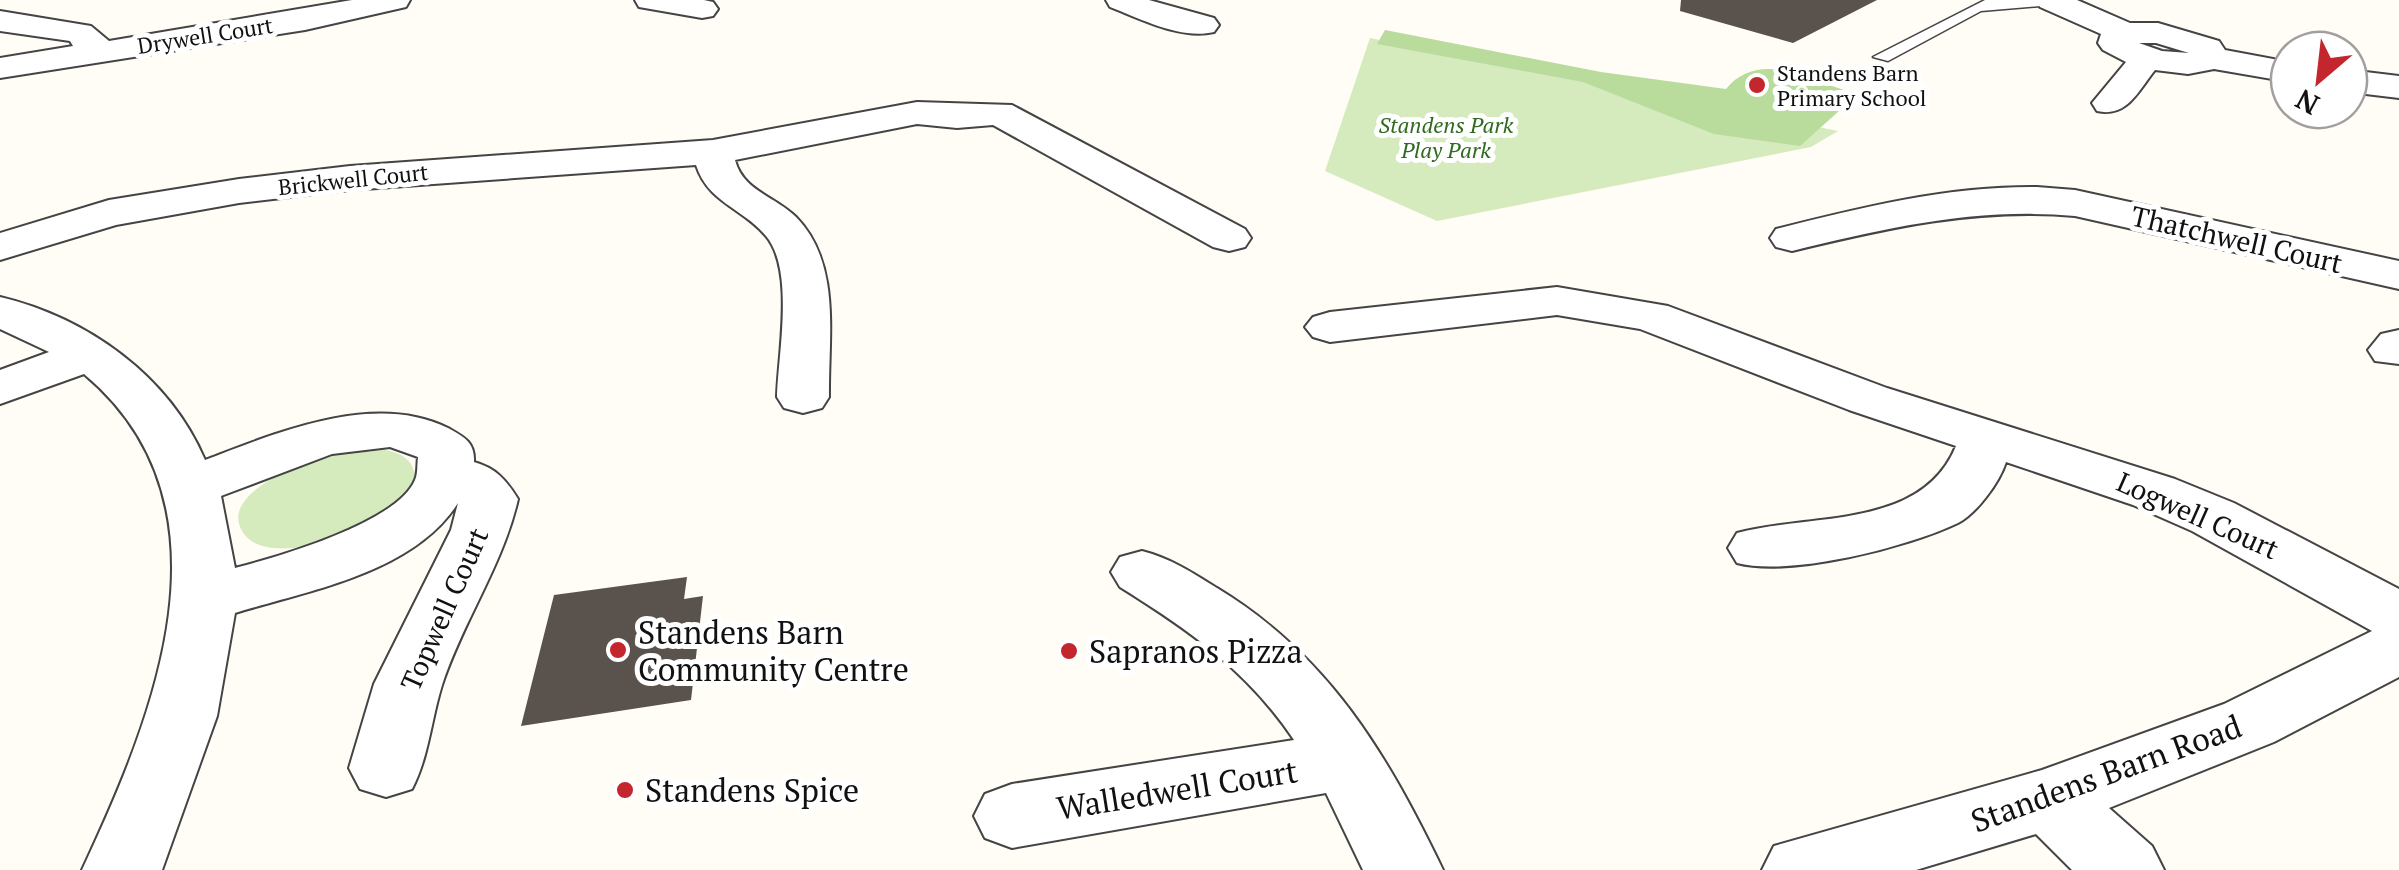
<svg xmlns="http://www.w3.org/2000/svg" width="2399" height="870" font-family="'PT Serif',serif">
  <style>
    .green { fill: #d5ebbd }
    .forest { fill: #b9dc9c }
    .building { fill: #5a524d }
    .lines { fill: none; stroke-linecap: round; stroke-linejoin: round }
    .lane-casing { stroke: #444; stroke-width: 3 }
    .street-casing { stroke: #444; stroke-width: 4 }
    .lane { fill: #fff; fill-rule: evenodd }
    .street { fill: #fff; fill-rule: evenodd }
    .poi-dot { fill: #c4262e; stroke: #fff; stroke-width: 4 }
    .labels { text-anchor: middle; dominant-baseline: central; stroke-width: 10; stroke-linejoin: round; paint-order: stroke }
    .far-street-label { font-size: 22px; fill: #111; stroke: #fff }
    .far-poi-label { font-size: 22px; fill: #111; stroke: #fff; text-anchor: start }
    .far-park-label { font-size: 22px; font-style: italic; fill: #2f6b1f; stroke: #fff }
    .street-label { font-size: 28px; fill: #111; stroke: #fff }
    .near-poi-label { font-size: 32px; fill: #111; stroke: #fff; text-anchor: start }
    .near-street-label { font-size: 32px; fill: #111; stroke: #fff }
  </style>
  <rect width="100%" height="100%" fill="#fffdf5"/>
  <path class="green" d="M 1370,38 L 1838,131 L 1811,147 L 1437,221 L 1325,171 Z
    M 362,448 C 388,449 415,451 416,482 C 407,493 397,509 386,517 C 360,536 263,569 242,531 C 216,485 334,452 362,448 Z"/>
  <path class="forest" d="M 1385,30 L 1601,72 L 1726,89 C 1758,50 1807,78 1847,91 L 1839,111 L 1800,146 L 1714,134 L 1583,82 L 1377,44 Z"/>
  <path class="building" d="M 1681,0 L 1877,0 L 1793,43 L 1680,11 Z
    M 687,577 L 684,599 L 703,596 L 691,700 L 521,726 L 554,595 Z"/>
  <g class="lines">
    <defs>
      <path id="lane" d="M 1985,0 L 2059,0 L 2051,5 L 1981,11 L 1888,61 L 1873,57 Z"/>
      <path id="street" d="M 352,0 L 410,0 L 406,7 L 305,30 L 0,78 L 0,58 L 73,46 L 70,41 L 0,31 L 0,11 L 91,26 L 109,41 Z
        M 635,0 L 704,0 L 713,2 L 718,9 L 713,16 L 702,18 L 639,7 Z
        M 1106,0 L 1149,0 L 1214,18 L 1219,25 L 1214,32 C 1181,40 1141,19 1110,7 Z
        M 2036,0 L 2077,0 L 2130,23 L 2158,23 L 2219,41 L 2225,50 L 2289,62 L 2289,82 L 2214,69 L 2188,74 L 2155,70 C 2138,91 2127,118 2097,111 L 2092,103 L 2126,62 L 2103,50 L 2098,43 L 2101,34 L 2040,7 ZM 2139,43 L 2156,43 L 2189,53 L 2162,51 Z
        M 2349,70 L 2399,76 L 2399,98 L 2349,92 Z
        M 917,102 L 1012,105 L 1245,229 L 1251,238 L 1245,247 L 1229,251 L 1213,247 L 993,125 L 957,128 L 917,124 L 735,160 C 743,191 775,196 796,217 C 842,264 828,337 829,397 L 822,408 L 803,413 L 784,408 L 777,397 C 778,355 795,270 766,236 C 743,208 708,203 696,165 L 350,190 L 239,203 L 116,225 L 0,260 L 0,233 L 109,200 L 239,179 L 350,166 L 713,140 Z
        M 2037,187 L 2075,190 L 2399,261 L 2399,289 L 2075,216 C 1977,207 1887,228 1792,251 L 1776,247 L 1770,238 L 1776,229 C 1863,207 1948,186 2037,187 Z
        M 1557,287 L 1668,306 L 1887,388 L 2175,479 L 2234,503 L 2399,589 L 2399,677 L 2274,742 L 2109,808 L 2152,846 L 2164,870 L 2072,870 L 2036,834 L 1916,870 L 1762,870 L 1774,846 L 2042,770 L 2224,704 L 2372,631 L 2192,531 L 2133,505 L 2006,462 C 1999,483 1977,513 1958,523 C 1908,547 1790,577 1737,563 L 1728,548 L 1737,533 C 1811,513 1922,530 1956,446 L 1849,410 L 1640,329 L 1557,315 L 1330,342 L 1313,337 L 1305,327 L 1313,317 L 1330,312 Z
        M 0,297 C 88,318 169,376 205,460 C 276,433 374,391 448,428 C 464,437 475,442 474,462 C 496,468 506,480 518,499 C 503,565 463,621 442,685 C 431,720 429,756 412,789 L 386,797 L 360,789 L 349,768 L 374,684 L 451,530 L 458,503 C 413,573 310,590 235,613 L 217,716 L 162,870 L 82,870 C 153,718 242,506 84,374 L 0,404 L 0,370 L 49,352 L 0,329 ZM 390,447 L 418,457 C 417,464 418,474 415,480 C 397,523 277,557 235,568 L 221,496 L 332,454 Z
        M 2399,330 L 2399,364 L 2375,361 L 2368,350 L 2381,334 Z
        M 1142,551 C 1170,558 1193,573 1217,588 C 1329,656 1387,754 1443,870 L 1363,870 L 1326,793 L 1012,848 L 985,838 L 974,816 L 985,794 L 1012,784 L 1294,740 C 1248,671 1189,630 1120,587 L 1111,572 L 1120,557 Z"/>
    </defs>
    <use href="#lane" class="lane-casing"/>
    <use href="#street" class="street-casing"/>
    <use href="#lane" class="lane"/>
    <use href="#street" class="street"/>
  </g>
  <g class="poi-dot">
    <circle cx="1757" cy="85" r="10"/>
    <circle cx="618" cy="650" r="10"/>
    <circle cx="1069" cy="651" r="10"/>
    <circle cx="625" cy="790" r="10"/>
  </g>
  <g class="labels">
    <g class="far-street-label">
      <text transform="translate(205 35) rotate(-9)">Drywell Court</text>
      <text transform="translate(353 179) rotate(-6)">Brickwell Court</text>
    </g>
    <g class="far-poi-label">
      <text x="1777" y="72">Standens Barn<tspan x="1777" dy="25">Primary School</tspan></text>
    </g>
    <g class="far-park-label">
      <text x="1446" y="124">Standens Park<tspan x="1446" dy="25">Play Park</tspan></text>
    </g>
    <g class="street-label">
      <text transform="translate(2237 239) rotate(13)">Thatchwell Court</text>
      <text transform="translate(2198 515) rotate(24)">Logwell Court</text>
      <text transform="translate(444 609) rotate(-66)">Topwell Court</text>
    </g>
    <g class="near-poi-label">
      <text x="638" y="632">Standens Barn<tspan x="638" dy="37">Community Centre</tspan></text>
      <text x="1089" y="651">Sapranos Pizza</text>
      <text x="645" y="790">Standens Spice</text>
    </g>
    <g class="near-street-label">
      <text transform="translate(2106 773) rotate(-20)">Standens Barn Road</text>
      <text transform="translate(1177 789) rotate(-9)">Walledwell Court</text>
    </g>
  </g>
  <g transform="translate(2319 80) rotate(208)"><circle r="48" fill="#ffffff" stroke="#a0a0a0" stroke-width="2.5"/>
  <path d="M0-8L18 38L0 25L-18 38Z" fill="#c4262e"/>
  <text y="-15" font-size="28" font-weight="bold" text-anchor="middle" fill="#111111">N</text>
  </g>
</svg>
